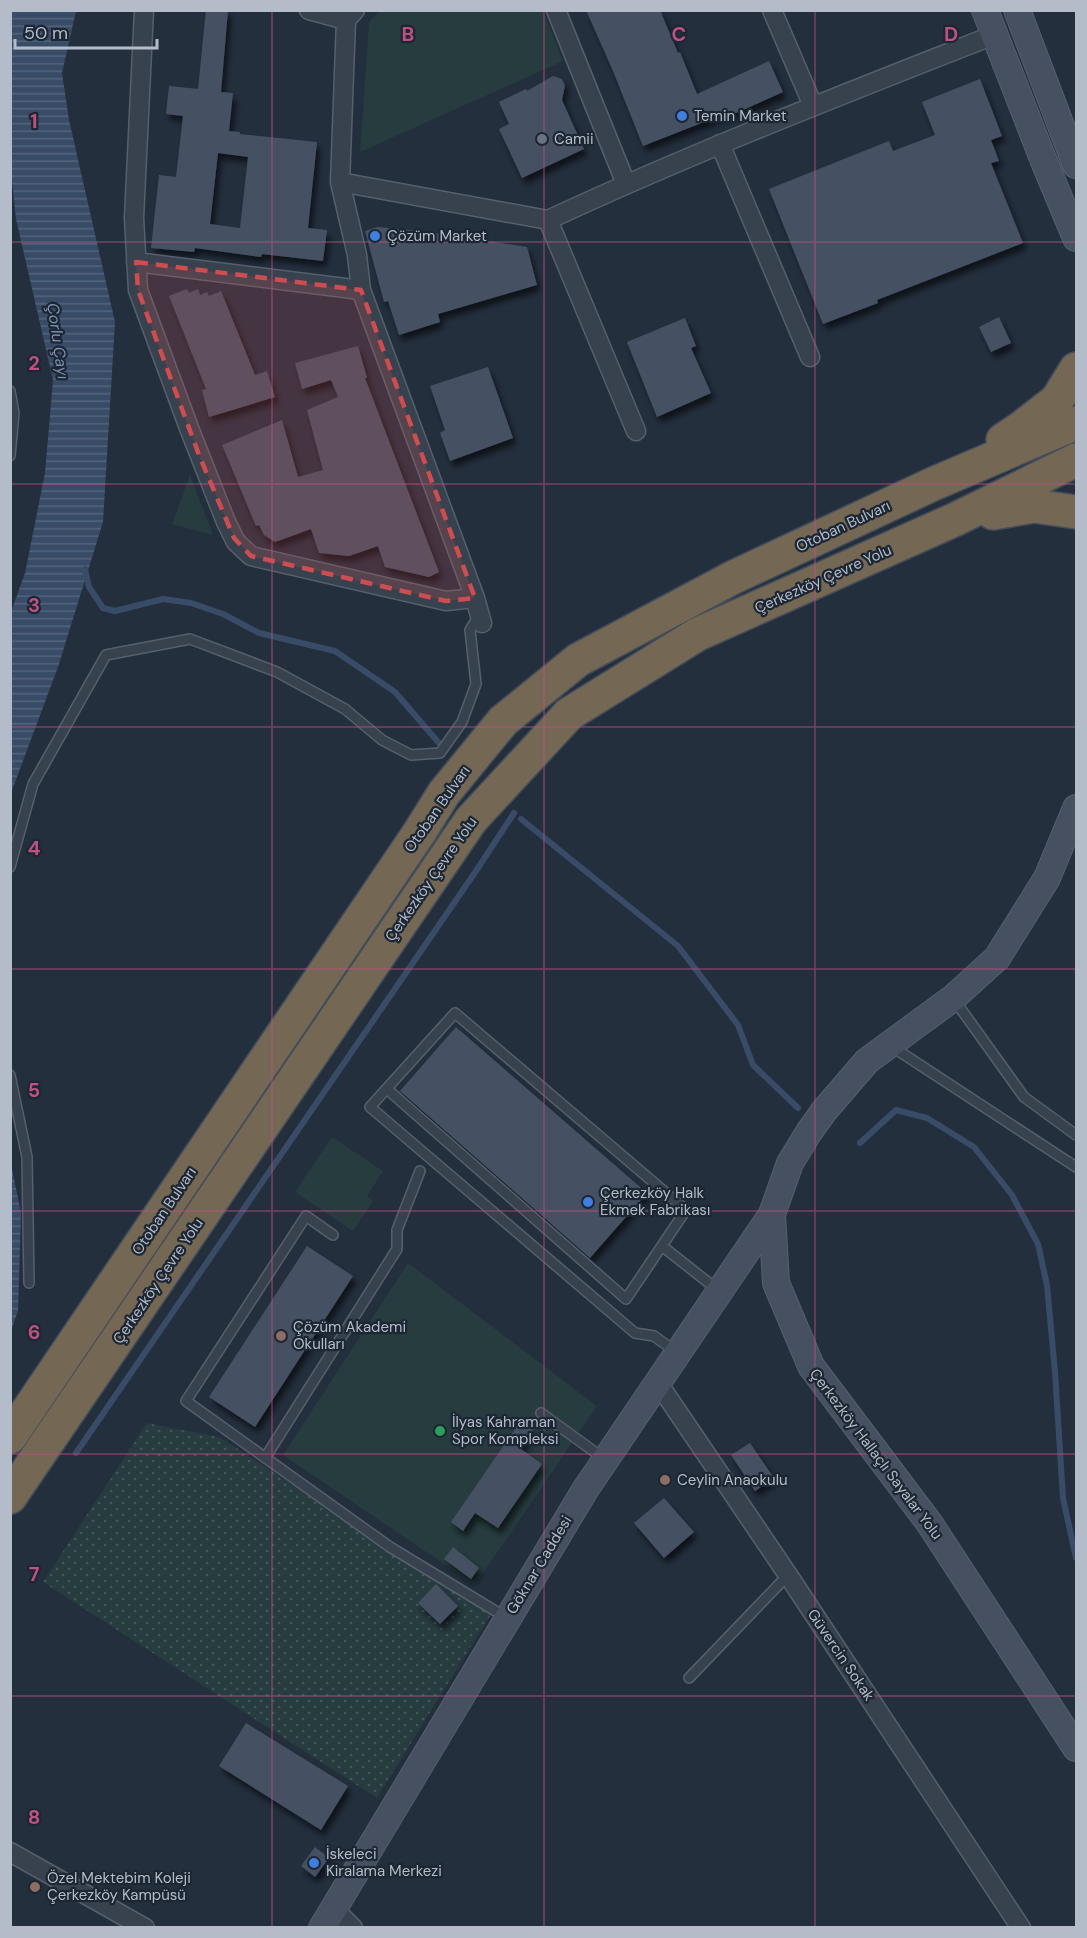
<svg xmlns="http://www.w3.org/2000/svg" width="1087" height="1938" font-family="'DM Sans',sans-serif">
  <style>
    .grass { fill: url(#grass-dots) }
    .park { fill: #263c3f }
    .water { fill: url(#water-rules) }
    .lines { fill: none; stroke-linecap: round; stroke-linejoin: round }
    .stream { stroke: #394c67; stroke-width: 6 }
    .building { fill: #455162; fill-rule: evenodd; filter: url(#shadow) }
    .lane-casing { stroke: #565f6c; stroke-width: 12 }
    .street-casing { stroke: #565f6c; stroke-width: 21 }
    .secondary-casing { stroke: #565f6c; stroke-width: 28 }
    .highway-casing { stroke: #434c59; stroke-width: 36 }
    .lane { stroke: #38414e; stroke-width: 9 }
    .street { stroke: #38414e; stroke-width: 18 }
    .secondary { stroke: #465061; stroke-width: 26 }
    .highway { stroke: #746855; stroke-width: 33 }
    .marked { fill: #ce4d50; fill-opacity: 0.2; stroke: #ce4d50; stroke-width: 4.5; stroke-dasharray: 12 8; stroke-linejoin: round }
    .grid { fill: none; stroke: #bd5182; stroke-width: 1.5; stroke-opacity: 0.55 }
    .shop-dot { fill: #3f7fe0; stroke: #1d2633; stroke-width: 2 }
    .worship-dot { fill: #6b7280; stroke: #1d2633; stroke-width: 2 }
    .education-dot { fill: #8d6e63; stroke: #1d2633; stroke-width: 2 }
    .leisure-dot { fill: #2e9e5b; stroke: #1d2633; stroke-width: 2 }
    .labels { text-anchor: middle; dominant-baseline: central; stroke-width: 4.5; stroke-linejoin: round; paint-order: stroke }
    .poi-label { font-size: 15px; fill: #b4bcc9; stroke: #1d2633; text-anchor: start }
    .street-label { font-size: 15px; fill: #b4bcc9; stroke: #1d2633 }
    .water-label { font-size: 16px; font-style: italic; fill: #7c92b1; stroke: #1d2633 }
    .grid-label { font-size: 20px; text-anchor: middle; font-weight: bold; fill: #bd5182; stroke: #1d2633; stroke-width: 4.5; stroke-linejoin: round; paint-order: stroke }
  </style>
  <defs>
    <pattern id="grass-dots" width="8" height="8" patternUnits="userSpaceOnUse" patternTransform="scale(1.5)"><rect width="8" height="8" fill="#263c3f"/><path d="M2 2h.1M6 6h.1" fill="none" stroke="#435659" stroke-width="1.8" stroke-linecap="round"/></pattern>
    <pattern id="water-rules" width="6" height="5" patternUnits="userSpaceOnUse" patternTransform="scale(1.5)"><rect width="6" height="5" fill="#394c67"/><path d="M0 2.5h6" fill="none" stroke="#53647b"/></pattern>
    <filter id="shadow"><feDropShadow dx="3.5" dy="6" stdDeviation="3" flood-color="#0009"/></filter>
  </defs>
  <rect width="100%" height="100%" fill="#242f3e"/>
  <path class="grass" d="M 147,1423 L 219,1437 L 491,1614 L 377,1798 L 43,1582 Z"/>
  <path class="park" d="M 379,11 L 543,11 L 563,61 L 360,152 L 369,22 Z
    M 190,475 L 213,535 L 172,524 Z
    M 332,1137 L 383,1171 L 367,1196 L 373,1201 L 353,1231 L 295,1192 Z
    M 408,1263 L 597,1406 L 475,1585 L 283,1455 Z"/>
  <path class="water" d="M 11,10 L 76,11 L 62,73 L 69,120 L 115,322 L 103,522 L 58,667 L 11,793 L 11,612 L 25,573 L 45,473 L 53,380 L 16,219 L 10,162 Z
    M 11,1164 L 21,1213 L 18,1311 L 11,1331 Z"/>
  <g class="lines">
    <path class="stream" d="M 85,569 L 89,587 L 103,608 L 115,611 L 163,599 L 191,603 L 223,614 L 259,633 L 335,651 L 395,692 L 438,742
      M 521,819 L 678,946 L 738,1025 L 753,1065 L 798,1108
      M 860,1143 L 896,1110 L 927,1118 L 974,1147 L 1012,1195 L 1038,1244 L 1047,1285 L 1055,1372 L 1063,1498 L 1076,1558
      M 76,1453 L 476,871 L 514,813"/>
  </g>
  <path class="building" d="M 206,10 L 228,10 L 221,92 L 233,93 L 229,131 L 240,132 L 240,134 L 317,142 L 308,228 L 327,230 L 323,261 L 262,254 L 261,257 L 195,248 L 194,252 L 151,248 L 159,175 L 176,177 L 183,116 L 166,114 L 169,86 L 198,89 ZM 218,153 L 248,157 L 240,228 L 210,224 Z
    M 586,10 L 660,10 L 678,53 L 680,52 L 697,94 L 769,61 L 783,92 L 734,114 L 732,111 L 643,146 L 613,71 Z
    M 553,76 L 562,79 L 565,86 L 562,100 L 584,149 L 522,178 L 499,129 L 509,124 L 499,102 L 526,89 L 527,91 Z
    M 980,79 L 1002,136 L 991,140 L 999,161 L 991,163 L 1023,243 L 877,300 L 878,303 L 823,324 L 769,189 L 889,141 L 893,151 L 935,135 L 922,102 Z
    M 377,227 L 422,231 L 527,247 L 537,285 L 438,314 L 440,322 L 399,335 L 388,301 L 384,302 L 365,231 Z
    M 187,289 L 189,293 L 198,289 L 200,295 L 207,292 L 209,296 L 221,291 L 255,375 L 267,371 L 275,397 L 209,417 L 202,390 L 206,389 L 169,296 Z
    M 999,317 L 1011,343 L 991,352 L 979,327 Z
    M 685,318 L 696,346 L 691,348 L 711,393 L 657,417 L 627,342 Z
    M 358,346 L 367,378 L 365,378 L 439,572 L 429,577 L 385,567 L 378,546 L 349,556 L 319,553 L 311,529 L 275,542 L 264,535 L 259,525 L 256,526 L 222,445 L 282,420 L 298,477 L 323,470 L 307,410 L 338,397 L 331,380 L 302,389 L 295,363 Z
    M 488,367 L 513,438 L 450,461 L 440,433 L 445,430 L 430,386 Z
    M 456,1027 L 647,1193 L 590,1258 L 400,1091 Z
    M 307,1246 L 353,1276 L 255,1427 L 209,1397 Z
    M 520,1422 L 533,1430 L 521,1449 L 542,1464 L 498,1528 L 475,1513 L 463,1531 L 451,1522 Z
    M 750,1443 L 774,1478 L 755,1491 L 731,1455 Z
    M 664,1498 L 694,1532 L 664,1558 L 634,1523 Z
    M 453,1547 L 479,1568 L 471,1579 L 444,1559 Z
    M 436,1584 L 458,1606 L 440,1624 L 418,1603 Z
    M 246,1723 L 348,1786 L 321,1830 L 219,1766 Z
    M 315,1847 L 329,1858 L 315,1877 L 301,1866 Z"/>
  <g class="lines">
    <defs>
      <path id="lane" d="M 10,391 L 14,413 L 10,456
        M 10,867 L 33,784 L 106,655 L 190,639 L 277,672 L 345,709 L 382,740 L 411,755 L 440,753 L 462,722 L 476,684 L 470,630 L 478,617
        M 953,998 L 1024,1097 L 1076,1135
        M 891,1046 L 1076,1167
        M 10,1075 L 27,1157 L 29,1283
        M 387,1089 L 626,1299 L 686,1210 L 455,1013 L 370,1107 L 635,1333 L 654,1336 L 676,1352
        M 333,1235 L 306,1216 L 186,1401 L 390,1547 L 507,1618
        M 662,1246 L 719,1291
        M 541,1413 L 603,1458
        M 265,1458 L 397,1249 L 397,1230 L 420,1171
        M 689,1678 L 788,1575"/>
      <path id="street" d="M 144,10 L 134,218 L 138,290 L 189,428 L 226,522 L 236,542 L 251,556 L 446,601 L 475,598
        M 309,10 L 346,20
        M 355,10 L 346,20 L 340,182 L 548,220
        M 556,10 L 626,184
        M 772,10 L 813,106
        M 720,144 L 810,357
        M 340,182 L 357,255 L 361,290 L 475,598 L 482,623
        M 136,262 L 361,290
        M 636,431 L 548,220 C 694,152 844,94 994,35
        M 658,1383 L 788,1575 L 1021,1928
        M 10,1852 L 145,1928
        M 334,1909 L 353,1928"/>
      <path id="secondary" d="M 985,10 L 1043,159 L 1076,238
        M 1017,10 L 1076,165
        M 1076,808 L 1047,878 L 997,958 L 953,998 L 867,1061 L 824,1111 L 809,1132 L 790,1163 L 772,1214 L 776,1283 L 811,1366 L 930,1524 L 1076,1748
        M 322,1928 L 585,1490 L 772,1214"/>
      <path id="highway" d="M 1003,440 L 1021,428 L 1057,400 L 1076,369
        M 993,513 L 1034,506 L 1076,512
        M 10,1437 L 419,833 L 444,793 L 503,721 L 578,660 L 734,577 L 933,484 L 1076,423
        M 10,1497 L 471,820 L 569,714 L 698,634 L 956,519 L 1076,460"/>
    </defs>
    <use href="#lane" class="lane-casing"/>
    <use href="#street" class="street-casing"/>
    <use href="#secondary" class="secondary-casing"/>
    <use href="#highway" class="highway-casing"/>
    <use href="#lane" class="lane"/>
    <use href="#street" class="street"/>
    <use href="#secondary" class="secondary"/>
    <use href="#highway" class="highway"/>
  </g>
  <path class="marked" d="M 136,262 L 361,290 L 475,598 L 446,601 L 251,556 L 234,538 L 199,455 L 138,290 Z"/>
  <path class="grid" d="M 272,10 L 272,1928M 544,10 L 544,1928M 815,10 L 815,1928M 10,242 L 1076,242M 10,484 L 1076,484M 10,727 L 1076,727M 10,969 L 1076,969M 10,1211 L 1076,1211M 10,1454 L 1076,1454M 10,1696 L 1076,1696"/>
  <g class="shop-dot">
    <circle cx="682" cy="116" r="6"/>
    <circle cx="375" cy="236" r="6"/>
    <circle cx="588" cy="1202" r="6"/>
    <circle cx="314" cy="1863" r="6"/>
  </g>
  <circle class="worship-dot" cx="542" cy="139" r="6"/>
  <g class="education-dot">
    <circle cx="281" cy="1336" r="6"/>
    <circle cx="665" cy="1480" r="6"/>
    <circle cx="35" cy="1887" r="6"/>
  </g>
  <circle class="leisure-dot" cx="440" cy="1431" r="6"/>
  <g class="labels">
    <g class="poi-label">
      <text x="694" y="116">Temin Market</text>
      <text x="554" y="139">Camii</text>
      <text x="387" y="236">Çözüm Market</text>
      <text x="600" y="1193">Çerkezköy Halk<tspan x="600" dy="17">Ekmek Fabrikası</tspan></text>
      <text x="293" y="1327">Çözüm Akademi<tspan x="293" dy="17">Okulları</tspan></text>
      <text x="452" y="1422">İlyas Kahraman<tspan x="452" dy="17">Spor Kompleksi</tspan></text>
      <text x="677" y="1480">Ceylin Anaokulu</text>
      <text x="326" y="1854">İskeleci<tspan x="326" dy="17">Kiralama Merkezi</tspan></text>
      <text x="47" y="1878">Özel Mektebim Koleji<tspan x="47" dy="17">Çerkezköy Kampüsü</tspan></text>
    </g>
    <g class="street-label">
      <text transform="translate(843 526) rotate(-25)">Otoban Bulvarı</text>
      <text transform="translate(823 579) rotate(-24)">Çerkezköy Çevre Yolu</text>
      <text transform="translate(437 809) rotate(-55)">Otoban Bulvarı</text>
      <text transform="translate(431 879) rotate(-55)">Çerkezköy Çevre Yolu</text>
      <text transform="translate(164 1211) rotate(-56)">Otoban Bulvarı</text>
      <text transform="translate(158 1281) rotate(-56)">Çerkezköy Çevre Yolu</text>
      <text transform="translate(876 1454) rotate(53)">Çerkezköy Hallaçlı Sayalar Yolu</text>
      <text transform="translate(539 1565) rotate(-59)">Göknar Caddesi</text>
      <text transform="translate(841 1655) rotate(56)">Güvercin Sokak</text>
    </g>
    <g class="water-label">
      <text transform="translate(58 341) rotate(82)">Çorlu Çayı</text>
    </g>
  </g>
  <g class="grid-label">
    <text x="408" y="41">B</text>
    <text x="679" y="41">C</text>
    <text x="951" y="41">D</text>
    <text x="34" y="128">1</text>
    <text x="34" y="370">2</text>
    <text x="34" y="612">3</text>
    <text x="34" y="855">4</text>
    <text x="34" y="1097">5</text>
    <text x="34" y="1339">6</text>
    <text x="34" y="1581">7</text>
    <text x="34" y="1824">8</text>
  </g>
  <rect width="1087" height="1938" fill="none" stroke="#b4bcc9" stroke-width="24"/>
  <path d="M15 39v9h142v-9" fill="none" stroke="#b4bcc9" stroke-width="3"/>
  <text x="24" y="39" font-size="18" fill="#b4bcc9" stroke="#1d2633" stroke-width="4.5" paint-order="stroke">50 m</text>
</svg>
